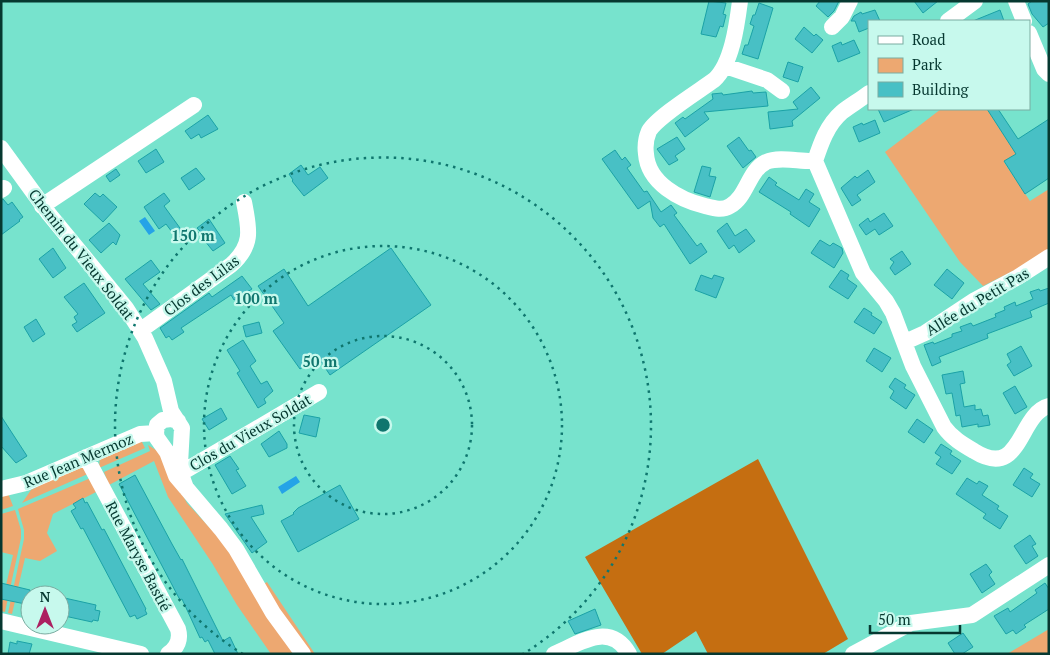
<svg xmlns="http://www.w3.org/2000/svg" width="1050" height="655" font-family="'PT Serif',serif">
  <style>
    .green { fill: #eda871 }
    .forest { fill: #c56e11 }
    .water { fill: #25a3e7 }
    .building { fill: #48c0c5; stroke: #1ba2a6 }
    .lines { fill: none; stroke-linecap: round; stroke-linejoin: round }
    .minor { stroke: #fff; stroke-width: 16 }
    .ring { fill: none; stroke: #0f766e; stroke-width: 2.5; stroke-dasharray: 2.5 5 }
    .labels { text-anchor: middle; dominant-baseline: central; stroke-width: 4.5; stroke-linejoin: round; paint-order: stroke }
    .street-label { font-size: 15px; fill: #063830; stroke: #c7f9ed }
    .centre { fill: #0f766e; stroke: #c7f9ed; stroke-width: 2.5 }
    .ring-label { font-size: 15px; text-anchor: middle; font-weight: bold; fill: #0f766e; stroke: #c7f9ed; stroke-width: 4.5; stroke-linejoin: round; paint-order: stroke }
  </style>
  <rect width="100%" height="100%" fill="#77e3cd"/>
  <path class="green" d="M 941,109 L 987,109 L 1016,154 L 1004,162 L 1030,201 L 1049,189 L 1049,249 L 1027,264 L 983,286 L 960,262 L 885,152 Z
    M 142,442 L 145,448 L 99,468 L 100,457 L 130,443 Z
    M 148,445 L 159,452 L 187,503 L 222,541 L 256,589 L 267,582 L 315,654 L 271,654 L 237,605 L 212,563 L 168,497 L 154,461 L 109,485 L 104,472 L 150,451 Z
    M 80,465 L 90,473 L 22,503 L 31,490 Z
    M 93,477 L 100,490 L 53,514 L 47,533 L 57,551 L 40,561 L 25,558 L 12,614 L 8,613 L 24,539 L 24,530 L 18,509 Z
    M 8,493 L 13,506 L 1,510 L 1,494 Z
    M 15,510 L 21,530 L 21,538 L 5,612 L 1,611 L 1,607 L 13,555 L 1,552 L 1,514 Z
    M 1049,629 L 1049,654 L 1007,654 Z"/>
  <path class="forest" d="M 758,459 L 848,639 L 823,654 L 708,654 L 696,631 L 662,654 L 642,654 L 585,557 Z"/>
  <path class="water" d="M 145,217 L 155,231 L 149,235 L 139,221 Z
    M 296,476 L 300,482 L 282,494 L 278,487 Z"/>
  <path class="building" d="M 709,1 L 726,3 L 723,14 L 726,15 L 723,27 L 720,26 L 716,37 L 701,34 Z
    M 820,1 L 839,1 L 834,11 L 828,17 L 816,6 Z
    M 914,1 L 938,1 L 923,13 Z
    M 1032,1 L 1049,1 L 1049,23 L 1043,27 L 1032,14 L 1028,4 Z
    M 759,3 L 773,8 L 758,59 L 742,54 L 745,45 L 748,45 L 754,26 L 750,24 L 753,15 L 755,15 Z
    M 875,10 L 880,21 L 869,21 L 869,28 L 859,32 L 855,21 L 851,21 L 854,16 L 861,12 L 862,14 Z
    M 1000,10 L 1004,21 L 973,21 Z
    M 804,27 L 814,36 L 816,34 L 823,40 L 812,53 L 795,39 Z
    M 854,40 L 860,53 L 838,62 L 832,46 L 841,42 L 842,45 Z
    M 788,62 L 803,67 L 798,82 L 783,77 Z
    M 811,87 L 820,98 L 792,121 L 793,126 L 770,129 L 768,112 L 798,109 L 793,102 Z
    M 752,91 L 753,93 L 766,92 L 768,106 L 704,112 L 709,119 L 685,137 L 675,123 L 683,117 L 685,119 L 713,99 L 712,94 L 722,93 L 723,95 Z
    M 878,109 L 914,109 L 884,122 Z
    M 987,109 L 998,109 L 1018,139 L 1049,119 L 1049,178 L 1025,194 L 1004,161 L 1016,154 Z
    M 208,115 L 218,129 L 201,138 L 199,134 L 191,139 L 185,131 Z
    M 875,120 L 880,133 L 859,142 L 853,127 L 862,123 L 863,125 Z
    M 677,137 L 685,149 L 675,156 L 678,160 L 669,165 L 657,149 Z
    M 739,137 L 749,151 L 751,150 L 756,157 L 743,168 L 727,146 Z
    M 156,149 L 164,162 L 146,173 L 138,161 Z
    M 615,150 L 622,160 L 625,157 L 631,165 L 627,168 L 644,192 L 647,191 L 661,212 L 671,205 L 677,213 L 674,215 L 697,246 L 701,243 L 707,252 L 690,264 L 664,224 L 660,227 L 653,218 L 650,201 L 638,209 L 602,159 Z
    M 301,165 L 308,175 L 320,167 L 328,178 L 304,196 L 292,181 L 293,180 L 289,174 Z
    M 702,166 L 711,168 L 709,176 L 716,177 L 710,197 L 694,192 Z
    M 196,168 L 205,179 L 189,190 L 181,178 Z
    M 116,169 L 120,175 L 110,182 L 106,176 Z
    M 868,170 L 875,182 L 857,195 L 861,200 L 852,206 L 841,188 L 855,176 L 857,178 Z
    M 769,177 L 777,183 L 775,185 L 799,200 L 806,189 L 814,194 L 809,202 L 820,209 L 809,227 L 790,214 L 791,212 L 759,192 Z
    M 95,193 L 100,197 L 103,194 L 117,207 L 103,222 L 84,204 Z
    M 164,193 L 170,201 L 164,206 L 185,235 L 178,240 L 166,224 L 159,229 L 144,207 Z
    M 3,199 L 8,205 L 12,202 L 23,217 L 19,220 L 20,221 L 1,235 L 1,200 Z
    M 884,213 L 893,226 L 879,235 L 875,229 L 866,235 L 859,225 L 868,218 L 870,222 Z
    M 209,219 L 225,243 L 213,251 L 200,235 L 202,233 L 197,228 Z
    M 109,223 L 120,235 L 116,245 L 113,242 L 101,253 L 89,240 Z
    M 727,223 L 735,236 L 746,229 L 755,241 L 739,253 L 734,245 L 729,249 L 717,231 Z
    M 820,240 L 830,246 L 833,243 L 842,248 L 843,253 L 834,268 L 811,253 Z
    M 53,248 L 66,268 L 53,278 L 39,259 Z
    M 391,248 L 431,305 L 330,375 L 318,357 L 300,369 L 273,331 L 284,323 L 258,286 L 284,269 L 308,306 Z
    M 902,251 L 911,264 L 895,275 L 890,268 L 894,262 L 890,259 Z
    M 151,260 L 160,272 L 143,284 L 160,304 L 151,310 L 125,279 Z
    M 947,269 L 964,283 L 952,299 L 934,285 Z
    M 841,270 L 849,275 L 847,279 L 857,286 L 848,299 L 829,287 Z
    M 701,275 L 712,279 L 714,275 L 724,278 L 716,298 L 695,290 Z
    M 242,276 L 252,289 L 234,300 L 231,295 L 181,328 L 184,332 L 172,340 L 169,336 L 166,338 L 160,328 L 209,293 L 212,297 Z
    M 84,283 L 105,313 L 77,332 L 72,325 L 77,322 L 74,317 L 78,314 L 64,297 Z
    M 1049,288 L 1049,303 L 1030,311 L 1032,317 L 987,334 L 988,338 L 939,357 L 941,362 L 932,366 L 924,345 L 933,342 L 934,344 L 952,337 L 952,334 L 962,331 L 960,327 L 971,323 L 973,326 L 996,317 L 995,314 L 1005,310 L 1004,307 L 1015,302 L 1016,306 L 1033,299 L 1030,292 L 1039,289 L 1040,291 Z
    M 864,308 L 872,313 L 871,315 L 882,322 L 874,334 L 854,322 Z
    M 36,319 L 45,334 L 33,342 L 24,327 Z
    M 259,322 L 262,333 L 246,337 L 243,326 Z
    M 243,340 L 256,361 L 250,366 L 261,384 L 267,381 L 273,391 L 264,399 L 266,403 L 258,408 L 237,373 L 240,371 L 227,350 Z
    M 1021,346 L 1032,366 L 1014,376 L 1007,365 L 1011,362 L 1007,354 Z
    M 874,348 L 891,358 L 882,372 L 866,361 Z
    M 963,371 L 965,383 L 960,384 L 964,407 L 975,405 L 975,410 L 981,409 L 983,416 L 988,415 L 990,425 L 978,427 L 978,424 L 962,427 L 960,415 L 956,416 L 952,393 L 946,394 L 942,375 Z
    M 895,378 L 906,385 L 904,388 L 915,395 L 906,409 L 890,398 L 894,391 L 889,387 Z
    M 1015,386 L 1027,407 L 1015,414 L 1003,393 Z
    M 221,408 L 227,419 L 209,430 L 202,419 Z
    M 304,415 L 320,418 L 316,437 L 299,433 Z
    M 1,416 L 27,456 L 16,463 L 1,446 Z
    M 917,419 L 933,430 L 924,443 L 908,432 Z
    M 279,431 L 287,444 L 287,448 L 269,457 L 261,444 Z
    M 941,444 L 952,451 L 950,454 L 961,461 L 952,474 L 936,464 L 941,457 L 935,453 Z
    M 230,456 L 239,469 L 236,470 L 246,486 L 232,494 L 215,465 Z
    M 1024,468 L 1033,474 L 1030,478 L 1040,484 L 1032,497 L 1013,485 Z
    M 135,475 L 172,544 L 181,560 L 182,559 L 223,641 L 230,637 L 238,654 L 215,654 L 208,640 L 205,642 L 202,637 L 200,638 L 182,599 L 180,600 L 119,484 Z
    M 967,478 L 977,484 L 979,481 L 988,486 L 982,495 L 999,506 L 997,509 L 1008,516 L 1000,529 L 983,518 L 986,514 L 956,494 Z
    M 340,485 L 359,519 L 298,552 L 281,521 L 294,514 L 293,513 L 298,508 Z
    M 83,498 L 85,503 L 87,502 L 102,530 L 104,529 L 146,609 L 145,610 L 147,614 L 137,619 L 135,615 L 130,617 L 83,528 L 81,529 L 71,511 L 76,508 L 73,504 Z
    M 262,505 L 264,514 L 251,517 L 267,542 L 252,553 L 225,514 Z
    M 1030,535 L 1036,544 L 1032,546 L 1038,556 L 1026,564 L 1014,546 Z
    M 986,564 L 992,572 L 989,575 L 995,584 L 982,593 L 970,574 Z
    M 1,583 L 30,590 L 30,605 L 1,599 Z
    M 1045,583 L 1049,589 L 1049,609 L 1024,625 L 1026,627 L 1016,634 L 1013,630 L 1006,634 L 994,616 L 1008,608 L 1010,612 L 1037,593 L 1035,590 Z
    M 60,597 L 96,605 L 95,610 L 100,611 L 98,621 L 93,620 L 92,622 L 60,615 Z
    M 595,609 L 601,625 L 575,634 L 568,621 Z
    M 963,633 L 973,647 L 962,654 L 955,654 L 948,643 Z
    M 17,641 L 32,644 L 29,654 L 8,654 L 10,642 L 17,644 Z"/>
  <g class="lines">
    <path class="minor" d="M 740,1 C 737,24 732,64 714,80 C 699,91 657,117 649,131 C 646,138 645,147 646,154 C 648,183 680,200 705,206 C 713,208 722,211 730,206 C 747,197 748,171 766,162 C 780,156 800,162 815,161 C 821,143 827,125 842,112 C 851,105 860,100 869,93
      M 1016,1 L 1024,21
      M 948,21 L 975,1
      M 832,27 L 842,17 L 850,1
      M 1029,33 L 1044,69 L 1049,74
      M 725,66 L 767,80 L 782,91
      M 1,148 L 49,214 L 126,308 L 145,338 L 164,381 L 171,411 L 182,428 L 180,464 L 182,477 L 186,488
      M 815,161 L 863,273 L 886,301 L 893,313 L 913,366 L 944,427 C 952,438 962,444 974,451 C 1022,481 1018,414 1049,406
      M 1,190 L 4,188
      M 42,206 L 194,105
      M 141,330 L 231,265 C 254,245 249,228 244,202
      M 905,342 L 925,333 L 975,300 L 1018,277 L 1049,257
      M 178,421 L 171,419 L 163,420 L 157,425 L 156,433 L 157,438 L 167,452 L 176,476 L 221,529 L 236,549 L 273,613 L 303,654
      M 86,457 L 178,629 C 181,640 177,648 168,654
      M 181,473 L 319,392
      M 1,489 L 26,483 L 140,434 L 156,433
      M 1,621 L 141,654
      M 554,654 C 580,643 610,621 629,654
      M 853,654 L 911,623 L 972,615 L 1049,565"/>
  </g>
  <g class="ring">
    <circle cx="383" cy="425" r="89"/>
    <circle cx="383" cy="425" r="179"/>
    <path d="M243 654A268 268 0 1 1 523 654"/>
  </g>
  <g class="labels">
    <g class="street-label">
      <text transform="translate(82 254) rotate(52)">Chemin du Vieux Soldat</text>
      <text transform="translate(201 285) rotate(-37)">Clos des Lilas</text>
      <text transform="translate(977 301) rotate(-31)">Allée du Petit Pas</text>
      <text transform="translate(250 432) rotate(-30)">Clos du Vieux Soldat</text>
      <text transform="translate(78 460) rotate(-23)">Rue Jean Mermoz</text>
      <text transform="translate(139 556) rotate(62)">Rue Maryse Bastié</text>
    </g>
  </g>
  <circle cx="383" cy="425" r="8" class="centre"/>
  <g class="ring-label">
    <text x="193" y="241">150 m</text>
    <text x="256" y="304">100 m</text>
    <text x="320" y="367">50 m</text>
  </g>
  <rect width="1050" height="655" fill="none" stroke="#063830" stroke-width="5"/>
  <rect x="868" y="20" width="162" height="90" fill="#c7f9ed" stroke="#7aaca1"/>
  <rect x="878" y="36" width="25" height="8" fill="#ffffff" stroke="#7aaca1"/>
  <text x="912" y="45" font-size="15" fill="#063830">Road</text>
  <rect x="878" y="58" width="25" height="15" fill="#eda871" stroke="#7aaca1"/>
  <text x="912" y="70" font-size="15" fill="#063830">Park</text>
  <rect x="878" y="82" width="25" height="15" fill="#48c0c5" stroke="#7aaca1"/>
  <text x="912" y="95" font-size="15" fill="#063830">Building</text>
  <g transform="translate(45 610)"><circle r="24" fill="#c7f9ed" stroke="#7aaca1"/>
  <path d="M0-4L9 19L0 12L-9 19Z" fill="#ac2161"/>
  <text y="-8" font-size="14" font-weight="bold" text-anchor="middle" fill="#063830">N</text>
  </g>
  <path d="M870 625v8h90v-8" fill="none" stroke="#063830" stroke-width="2.5"/>
  <text x="878" y="625" font-size="15" fill="#063830" stroke="#c7f9ed" stroke-width="4" paint-order="stroke">50 m</text>
</svg>
